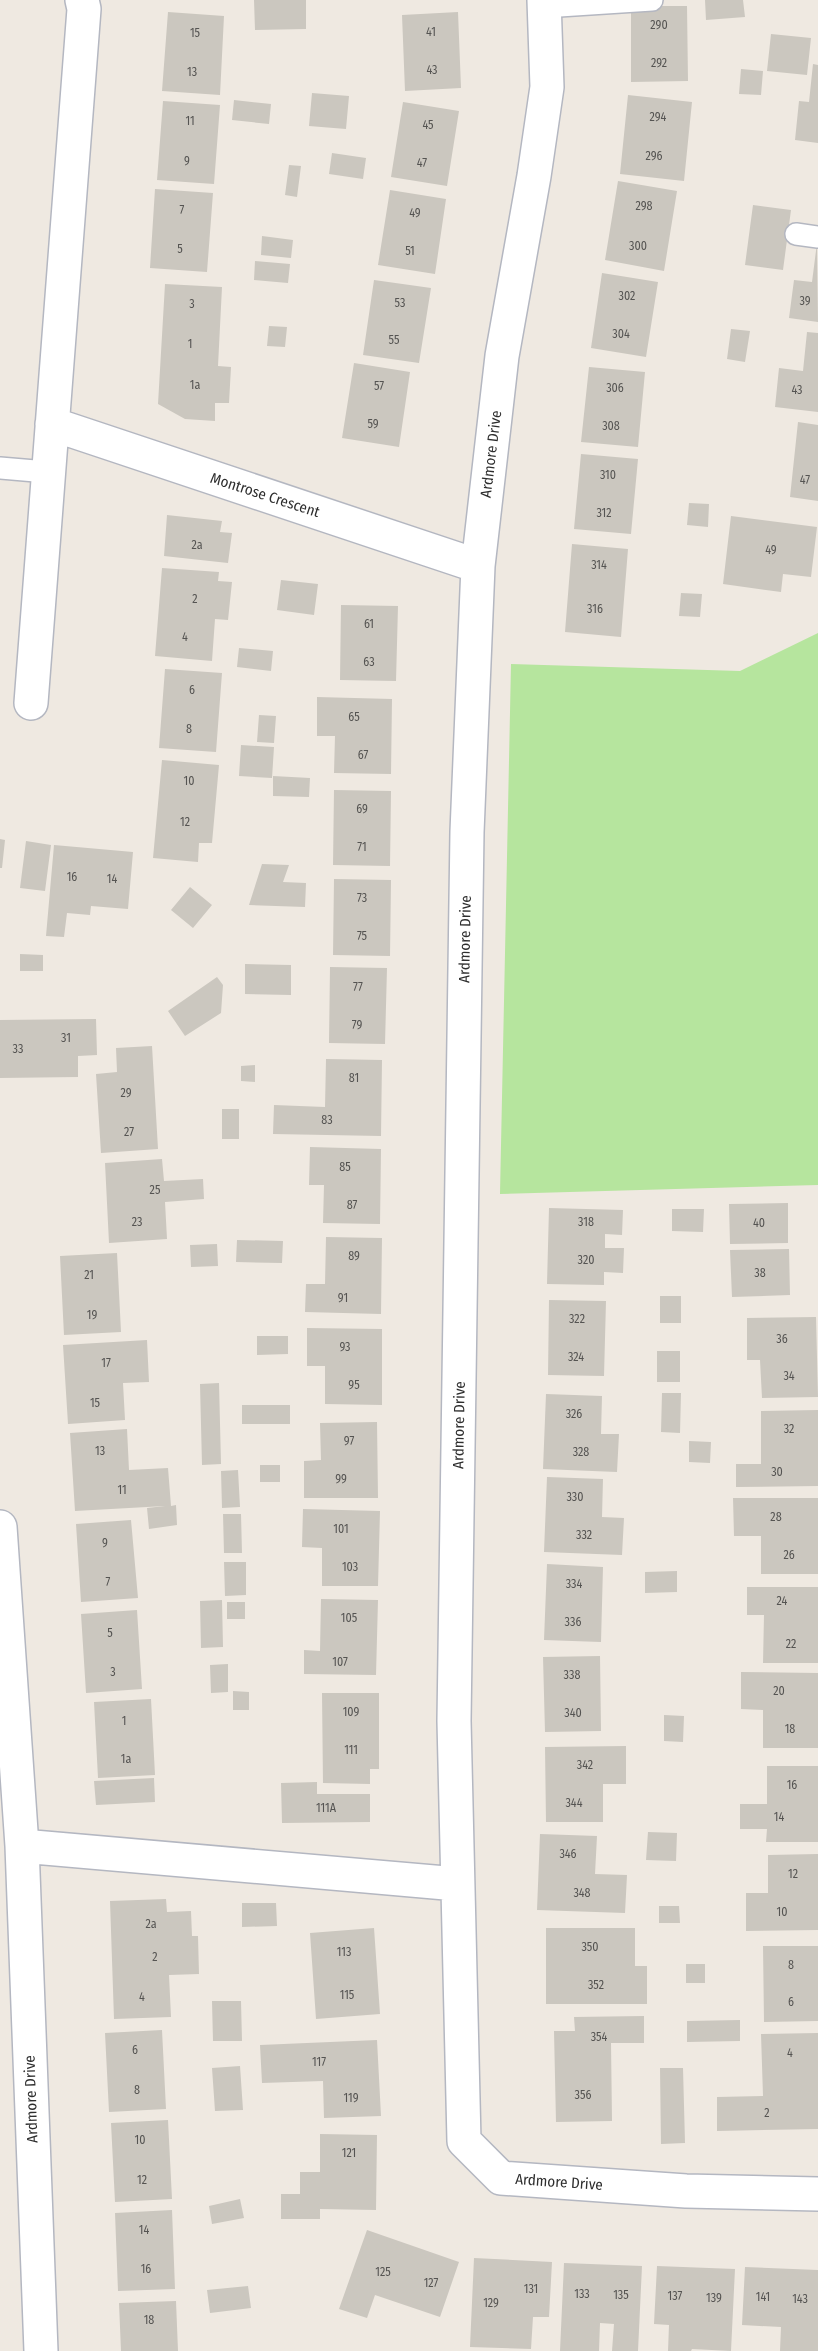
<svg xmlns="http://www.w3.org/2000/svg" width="818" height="2351" font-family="'Fira Sans Condensed',sans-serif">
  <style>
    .green { fill: #b6e59e }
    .building { fill: #cbc7bf }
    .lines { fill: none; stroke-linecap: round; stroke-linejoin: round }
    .lane-casing { stroke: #b4b7c1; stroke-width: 24 }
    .street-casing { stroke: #b4b7c1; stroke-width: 36 }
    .lane { stroke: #fff; stroke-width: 21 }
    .street { stroke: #fff; stroke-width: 33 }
    .labels { text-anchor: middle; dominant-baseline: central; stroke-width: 4.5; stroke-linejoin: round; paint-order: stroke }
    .number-label { font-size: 12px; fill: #555452 }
    .street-label { font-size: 15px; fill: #2e2e2e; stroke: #fff }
  </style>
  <rect width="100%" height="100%" fill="#efe9e1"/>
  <path class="green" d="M 818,633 L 818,1185 L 500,1194 L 511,664 L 740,671 Z"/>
  <path class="building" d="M 254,0 L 306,0 L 306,29 L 255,30 Z
    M 705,0 L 743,0 L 745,17 L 706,20 Z
    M 631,6 L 687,6 L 688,81 L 631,82 Z
    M 168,12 L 224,16 L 220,95 L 162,91 Z
    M 458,12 L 461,88 L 405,91 L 402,15 Z
    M 771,34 L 811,38 L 807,75 L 767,71 Z
    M 813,64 L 818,65 L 818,143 L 795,140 L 799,101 L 809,102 Z
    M 741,69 L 763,71 L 761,95 L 739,94 Z
    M 312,93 L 349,96 L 346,129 L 309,126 Z
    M 628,95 L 692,102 L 684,181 L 620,174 Z
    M 234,100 L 271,104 L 269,124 L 232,120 Z
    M 163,101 L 220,105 L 214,184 L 157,180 Z
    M 403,102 L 459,111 L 447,186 L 391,177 Z
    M 332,153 L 366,158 L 363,179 L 329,174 Z
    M 289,165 L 301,166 L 297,197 L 285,195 Z
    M 618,181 L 677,191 L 664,271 L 605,260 Z
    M 155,189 L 213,193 L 207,272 L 150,268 Z
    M 390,190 L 446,199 L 435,274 L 378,265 Z
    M 753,205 L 791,210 L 783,270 L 745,265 Z
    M 262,236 L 293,240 L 291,258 L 261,255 Z
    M 817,243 L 818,322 L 789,318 L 794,280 L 812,282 Z
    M 255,261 L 290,264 L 288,283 L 254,280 Z
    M 602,273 L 658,282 L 646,357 L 591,348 Z
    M 374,280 L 431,288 L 419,363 L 363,355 Z
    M 165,284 L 222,287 L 218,366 L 231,367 L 229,403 L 215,403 L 215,421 L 185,419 L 158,404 Z
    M 269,326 L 287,327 L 285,347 L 267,346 Z
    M 731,329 L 750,331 L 745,362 L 727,359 Z
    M 807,332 L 818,333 L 818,412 L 775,407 L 779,368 L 803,371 Z
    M 354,363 L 410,372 L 399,447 L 342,438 Z
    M 589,367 L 645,372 L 638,447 L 581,442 Z
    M 798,422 L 818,425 L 818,501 L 790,497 Z
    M 581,454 L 638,459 L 631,534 L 574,529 Z
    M 689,503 L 709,504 L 708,527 L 687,525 Z
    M 167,515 L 222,521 L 220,532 L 232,533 L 228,563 L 164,556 Z
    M 731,516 L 817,527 L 811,577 L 783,574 L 781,592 L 723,584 Z
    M 572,544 L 628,549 L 621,637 L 565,632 Z
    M 162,568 L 219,572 L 218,581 L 232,582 L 228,620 L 215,619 L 212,661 L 155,656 Z
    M 281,580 L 318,584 L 314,615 L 277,610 Z
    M 681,593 L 702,594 L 700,617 L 679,616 Z
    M 341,605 L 398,606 L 396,681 L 340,680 Z
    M 239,648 L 273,651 L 271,671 L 237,667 Z
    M 165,669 L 222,673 L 216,752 L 159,748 Z
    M 317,697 L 392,699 L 391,774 L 334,773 L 335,736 L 317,736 Z
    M 259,715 L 276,716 L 274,743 L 257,742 Z
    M 241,745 L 274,747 L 272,778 L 239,776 Z
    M 162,760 L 219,765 L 212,843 L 199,843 L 198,862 L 153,858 Z
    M 273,776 L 310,778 L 309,797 L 273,796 Z
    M 334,790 L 391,791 L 390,866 L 333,865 Z
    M 0,839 L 5,840 L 2,868 L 0,868 Z
    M 26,841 L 51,845 L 45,891 L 20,888 Z
    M 54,845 L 133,852 L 128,909 L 91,906 L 90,915 L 67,913 L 64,937 L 46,936 Z
    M 262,864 L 289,865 L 283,882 L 306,883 L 305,907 L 249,905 Z
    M 334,879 L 391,880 L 390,956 L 333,955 Z
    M 190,887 L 212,905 L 193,928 L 171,910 Z
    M 20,954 L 43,955 L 43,971 L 20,971 Z
    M 245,964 L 291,965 L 291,995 L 245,994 Z
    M 330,967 L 387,968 L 385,1044 L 329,1043 Z
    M 217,977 L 223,985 L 221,1013 L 185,1036 L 168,1011 Z
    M 96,1019 L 97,1055 L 78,1056 L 78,1077 L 0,1078 L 0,1020 Z
    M 152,1046 L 158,1149 L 101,1153 L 96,1074 L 117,1072 L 116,1048 Z
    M 326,1059 L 382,1060 L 381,1136 L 273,1134 L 274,1105 L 325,1107 Z
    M 255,1065 L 255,1082 L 241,1081 L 241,1066 Z
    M 222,1109 L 239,1109 L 239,1139 L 222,1139 Z
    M 310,1147 L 381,1149 L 380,1224 L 323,1223 L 324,1185 L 309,1185 Z
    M 162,1159 L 164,1181 L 203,1179 L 204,1199 L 165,1202 L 167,1239 L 109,1243 L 105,1163 Z
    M 788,1203 L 788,1243 L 730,1244 L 729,1204 Z
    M 549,1208 L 623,1210 L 622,1235 L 605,1234 L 605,1248 L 624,1248 L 623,1273 L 604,1272 L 604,1285 L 547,1284 Z
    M 672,1209 L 704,1209 L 703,1232 L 672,1231 Z
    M 326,1237 L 382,1238 L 381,1314 L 305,1312 L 306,1284 L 325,1284 Z
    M 237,1240 L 283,1241 L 282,1263 L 236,1262 Z
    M 217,1244 L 218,1266 L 191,1267 L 190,1245 Z
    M 789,1249 L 790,1295 L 732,1297 L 730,1250 Z
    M 117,1253 L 121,1332 L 64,1335 L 60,1256 Z
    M 660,1296 L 681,1296 L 681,1323 L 660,1323 Z
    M 549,1300 L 606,1301 L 604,1376 L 548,1375 Z
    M 816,1317 L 818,1397 L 762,1398 L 760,1360 L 747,1360 L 747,1318 Z
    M 307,1328 L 382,1329 L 382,1405 L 325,1404 L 325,1366 L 307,1366 Z
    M 257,1336 L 288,1336 L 288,1354 L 257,1355 Z
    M 147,1340 L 149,1382 L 123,1383 L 125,1420 L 68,1424 L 63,1345 Z
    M 657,1351 L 680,1351 L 680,1382 L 657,1382 Z
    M 219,1383 L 221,1464 L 202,1465 L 200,1384 Z
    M 662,1393 L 681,1393 L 680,1433 L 661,1432 Z
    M 546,1394 L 602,1396 L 601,1434 L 619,1434 L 617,1472 L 543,1469 Z
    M 242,1405 L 290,1405 L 290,1424 L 242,1424 Z
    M 818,1410 L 818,1486 L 736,1487 L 736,1464 L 761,1464 L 761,1411 Z
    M 377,1422 L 378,1498 L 304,1498 L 304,1461 L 321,1460 L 320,1423 Z
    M 127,1429 L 129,1470 L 168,1468 L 171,1506 L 176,1505 L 177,1525 L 149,1529 L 147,1508 L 165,1506 L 75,1511 L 70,1433 Z
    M 689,1441 L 711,1442 L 710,1463 L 689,1462 Z
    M 260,1465 L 280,1465 L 280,1482 L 260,1482 Z
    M 238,1470 L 240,1507 L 222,1508 L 221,1471 Z
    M 547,1477 L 603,1479 L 602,1517 L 624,1518 L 622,1555 L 544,1552 Z
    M 733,1498 L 818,1498 L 818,1574 L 761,1574 L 761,1536 L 734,1536 Z
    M 303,1509 L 380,1511 L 378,1586 L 322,1586 L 322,1548 L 302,1547 Z
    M 223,1514 L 241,1514 L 242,1553 L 224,1553 Z
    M 131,1520 L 138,1598 L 81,1602 L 76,1524 Z
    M 224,1562 L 246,1562 L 246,1595 L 225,1596 Z
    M 547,1564 L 603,1567 L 601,1642 L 544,1640 Z
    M 677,1571 L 677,1592 L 645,1593 L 645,1572 Z
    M 747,1587 L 818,1587 L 818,1663 L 763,1663 L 764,1615 L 747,1615 Z
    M 321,1599 L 378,1600 L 376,1675 L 304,1674 L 304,1650 L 320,1651 Z
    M 222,1600 L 223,1647 L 201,1648 L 200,1601 Z
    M 227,1602 L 245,1602 L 245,1619 L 227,1619 Z
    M 137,1610 L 142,1689 L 86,1693 L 81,1614 Z
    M 600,1656 L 601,1731 L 545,1732 L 543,1657 Z
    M 228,1664 L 228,1692 L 211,1693 L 210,1665 Z
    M 741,1672 L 818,1673 L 818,1748 L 763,1748 L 763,1710 L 741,1709 Z
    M 233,1691 L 249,1692 L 249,1710 L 233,1710 Z
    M 322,1693 L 379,1693 L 379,1769 L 370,1769 L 370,1784 L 323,1783 Z
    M 151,1699 L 155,1775 L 98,1778 L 94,1702 Z
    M 664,1715 L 684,1716 L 683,1742 L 664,1741 Z
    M 626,1746 L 626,1784 L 603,1784 L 603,1822 L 546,1822 L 545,1747 Z
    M 767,1766 L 818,1766 L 818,1842 L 766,1842 L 767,1829 L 740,1829 L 740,1804 L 767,1804 Z
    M 154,1778 L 155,1802 L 96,1805 L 94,1781 Z
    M 317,1782 L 317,1794 L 370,1794 L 370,1822 L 282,1823 L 281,1783 Z
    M 648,1832 L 677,1833 L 676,1861 L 646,1860 Z
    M 540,1834 L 597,1836 L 595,1874 L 627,1875 L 625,1913 L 537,1910 Z
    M 818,1854 L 818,1930 L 746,1931 L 746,1893 L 768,1893 L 768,1855 Z
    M 166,1899 L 167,1912 L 191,1911 L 192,1936 L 198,1936 L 199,1974 L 169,1975 L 171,2017 L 114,2019 L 110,1901 Z
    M 242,1903 L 276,1903 L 277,1926 L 242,1927 Z
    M 659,1906 L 679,1906 L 680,1923 L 659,1923 Z
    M 374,1928 L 380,2014 L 316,2019 L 310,1933 Z
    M 546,1928 L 635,1928 L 635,1966 L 647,1966 L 647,2004 L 546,2004 Z
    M 763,1946 L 818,1946 L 818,2021 L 764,2022 Z
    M 686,1964 L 705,1964 L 705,1983 L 686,1983 Z
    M 212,2001 L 241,2001 L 242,2041 L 213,2041 Z
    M 644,2016 L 644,2043 L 611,2043 L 612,2121 L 556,2122 L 554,2031 L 575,2031 L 574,2017 Z
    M 740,2020 L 740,2041 L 687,2042 L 687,2021 Z
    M 162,2030 L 166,2109 L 109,2112 L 105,2033 Z
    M 818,2033 L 818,2129 L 717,2131 L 717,2097 L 763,2096 L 761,2034 Z
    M 377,2040 L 381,2116 L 324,2118 L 323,2081 L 262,2083 L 260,2045 Z
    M 240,2066 L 243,2110 L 215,2111 L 212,2068 Z
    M 660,2068 L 683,2068 L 685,2143 L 661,2144 Z
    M 168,2120 L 172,2199 L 115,2202 L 111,2123 Z
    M 320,2134 L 377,2135 L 376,2210 L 320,2209 L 320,2219 L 281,2219 L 281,2194 L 300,2194 L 300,2172 L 320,2172 Z
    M 240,2199 L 244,2218 L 212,2224 L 209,2206 Z
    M 172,2210 L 175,2289 L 118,2291 L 115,2213 Z
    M 367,2230 L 459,2262 L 440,2317 L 375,2295 L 367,2318 L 339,2309 Z
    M 474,2258 L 552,2262 L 549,2317 L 533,2317 L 531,2349 L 470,2347 Z
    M 564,2263 L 642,2266 L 638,2351 L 612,2351 L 614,2324 L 600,2323 L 599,2351 L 560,2351 Z
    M 657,2266 L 735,2269 L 731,2351 L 692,2349 L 691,2351 L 668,2351 L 669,2325 L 654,2324 Z
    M 745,2267 L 818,2270 L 818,2351 L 780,2351 L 781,2327 L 742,2325 Z
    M 248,2286 L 251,2308 L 210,2313 L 207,2290 Z
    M 176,2301 L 178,2351 L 121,2351 L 119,2303 Z"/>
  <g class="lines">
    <defs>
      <path id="lane" d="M 544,7 L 652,0
        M 796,234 L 818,237
        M 0,468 L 47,472"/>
      <path id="street" d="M 544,0 L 547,87 L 534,176 L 502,356 L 478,566 L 467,832 L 454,1721 L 464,2141 L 501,2178 L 686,2191 L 818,2194
        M 52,424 L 478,566
        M 31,703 L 84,9 L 82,0
        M 0,1527 L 22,1846 L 41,2351
        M 22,1846 L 457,1884"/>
    </defs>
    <use href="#lane" class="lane-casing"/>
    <use href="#street" class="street-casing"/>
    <use href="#lane" class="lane"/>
    <use href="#street" class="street"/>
  </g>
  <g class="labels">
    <g class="number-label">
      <text x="659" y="25">290</text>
      <text x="431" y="32">41</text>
      <text x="195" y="33">15</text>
      <text x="659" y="63">292</text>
      <text x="432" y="70">43</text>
      <text x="192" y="72">13</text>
      <text x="658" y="117">294</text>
      <text x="190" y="121">11</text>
      <text x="428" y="125">45</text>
      <text x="654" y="156">296</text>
      <text x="187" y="161">9</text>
      <text x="422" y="163">47</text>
      <text x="644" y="206">298</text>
      <text x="182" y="210">7</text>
      <text x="415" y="213">49</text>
      <text x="638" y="246">300</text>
      <text x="180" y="249">5</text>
      <text x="410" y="251">51</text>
      <text x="627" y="296">302</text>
      <text x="805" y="301">39</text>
      <text x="400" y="303">53</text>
      <text x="192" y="304">3</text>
      <text x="621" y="334">304</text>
      <text x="394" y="340">55</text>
      <text x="190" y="344">1</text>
      <text x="195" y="385">1a</text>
      <text x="379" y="386">57</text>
      <text x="615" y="388">306</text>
      <text x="797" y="390">43</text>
      <text x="373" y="424">59</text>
      <text x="611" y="426">308</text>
      <text x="608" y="475">310</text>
      <text x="805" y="480">47</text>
      <text x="604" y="513">312</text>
      <text x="197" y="545">2a</text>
      <text x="771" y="550">49</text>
      <text x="599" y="565">314</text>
      <text x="195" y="599">2</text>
      <text x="595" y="609">316</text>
      <text x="369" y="624">61</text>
      <text x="185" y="637">4</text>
      <text x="369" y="662">63</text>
      <text x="192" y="690">6</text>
      <text x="354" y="717">65</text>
      <text x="189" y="729">8</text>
      <text x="363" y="755">67</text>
      <text x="189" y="781">10</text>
      <text x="362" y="809">69</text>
      <text x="185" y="822">12</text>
      <text x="362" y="847">71</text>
      <text x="72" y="877">16</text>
      <text x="112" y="879">14</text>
      <text x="362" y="898">73</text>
      <text x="362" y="936">75</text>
      <text x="358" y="987">77</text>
      <text x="357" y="1025">79</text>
      <text x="66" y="1038">31</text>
      <text x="18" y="1049">33</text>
      <text x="354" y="1078">81</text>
      <text x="126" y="1093">29</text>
      <text x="327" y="1120">83</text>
      <text x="129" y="1132">27</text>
      <text x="345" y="1167">85</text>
      <text x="155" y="1190">25</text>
      <text x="352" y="1205">87</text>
      <text x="137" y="1222">23</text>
      <text x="586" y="1222">318</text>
      <text x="759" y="1223">40</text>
      <text x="354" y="1256">89</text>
      <text x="586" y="1260">320</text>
      <text x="760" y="1273">38</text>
      <text x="89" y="1275">21</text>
      <text x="343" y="1298">91</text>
      <text x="92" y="1315">19</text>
      <text x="577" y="1319">322</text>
      <text x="782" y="1339">36</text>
      <text x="345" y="1347">93</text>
      <text x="576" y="1357">324</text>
      <text x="106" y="1363">17</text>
      <text x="789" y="1376">34</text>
      <text x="354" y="1385">95</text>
      <text x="95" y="1403">15</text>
      <text x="574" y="1414">326</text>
      <text x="789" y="1429">32</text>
      <text x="349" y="1441">97</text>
      <text x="100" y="1451">13</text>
      <text x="581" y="1452">328</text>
      <text x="777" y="1472">30</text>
      <text x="341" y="1479">99</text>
      <text x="122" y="1490">11</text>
      <text x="575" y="1497">330</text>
      <text x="776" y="1517">28</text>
      <text x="341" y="1529">101</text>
      <text x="584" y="1535">332</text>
      <text x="105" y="1543">9</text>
      <text x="789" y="1555">26</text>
      <text x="350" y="1567">103</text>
      <text x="108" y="1582">7</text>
      <text x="574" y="1584">334</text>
      <text x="782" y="1601">24</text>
      <text x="349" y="1618">105</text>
      <text x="573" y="1622">336</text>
      <text x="110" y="1633">5</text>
      <text x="791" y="1644">22</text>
      <text x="340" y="1662">107</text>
      <text x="113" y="1672">3</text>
      <text x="572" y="1675">338</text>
      <text x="779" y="1691">20</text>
      <text x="351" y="1712">109</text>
      <text x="573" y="1713">340</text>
      <text x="124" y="1721">1</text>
      <text x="790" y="1729">18</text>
      <text x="351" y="1750">111</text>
      <text x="126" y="1759">1a</text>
      <text x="585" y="1765">342</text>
      <text x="792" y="1785">16</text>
      <text x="574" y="1803">344</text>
      <text x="326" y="1808">111A</text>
      <text x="779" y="1817">14</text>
      <text x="568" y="1854">346</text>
      <text x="793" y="1874">12</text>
      <text x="582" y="1893">348</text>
      <text x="782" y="1912">10</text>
      <text x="151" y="1924">2a</text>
      <text x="590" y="1947">350</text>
      <text x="344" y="1952">113</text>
      <text x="155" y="1957">2</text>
      <text x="791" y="1965">8</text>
      <text x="596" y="1985">352</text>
      <text x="347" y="1995">115</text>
      <text x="142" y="1997">4</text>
      <text x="791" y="2002">6</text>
      <text x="599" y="2037">354</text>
      <text x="135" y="2050">6</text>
      <text x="790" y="2053">4</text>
      <text x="319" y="2062">117</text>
      <text x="137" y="2090">8</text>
      <text x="583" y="2095">356</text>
      <text x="351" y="2098">119</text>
      <text x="767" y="2113">2</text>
      <text x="140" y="2140">10</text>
      <text x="349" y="2153">121</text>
      <text x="142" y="2180">12</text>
      <text x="144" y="2230">14</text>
      <text x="146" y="2269">16</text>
      <text x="383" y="2272">125</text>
      <text x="431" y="2283">127</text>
      <text x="531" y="2289">131</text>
      <text x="582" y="2294">133</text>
      <text x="621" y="2295">135</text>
      <text x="675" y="2296">137</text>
      <text x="763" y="2297">141</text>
      <text x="714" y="2298">139</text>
      <text x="800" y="2299">143</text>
      <text x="491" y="2303">129</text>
      <text x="149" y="2320">18</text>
    </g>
    <g class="street-label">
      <text transform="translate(491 454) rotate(-83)">Ardmore Drive</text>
      <text transform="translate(265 495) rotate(18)">Montrose Crescent</text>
      <text transform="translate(465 939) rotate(-89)">Ardmore Drive</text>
      <text transform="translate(459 1425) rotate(-89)">Ardmore Drive</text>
      <text transform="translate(31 2099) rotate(-92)">Ardmore Drive</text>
      <text transform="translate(559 2182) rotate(4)">Ardmore Drive</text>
    </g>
  </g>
</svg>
